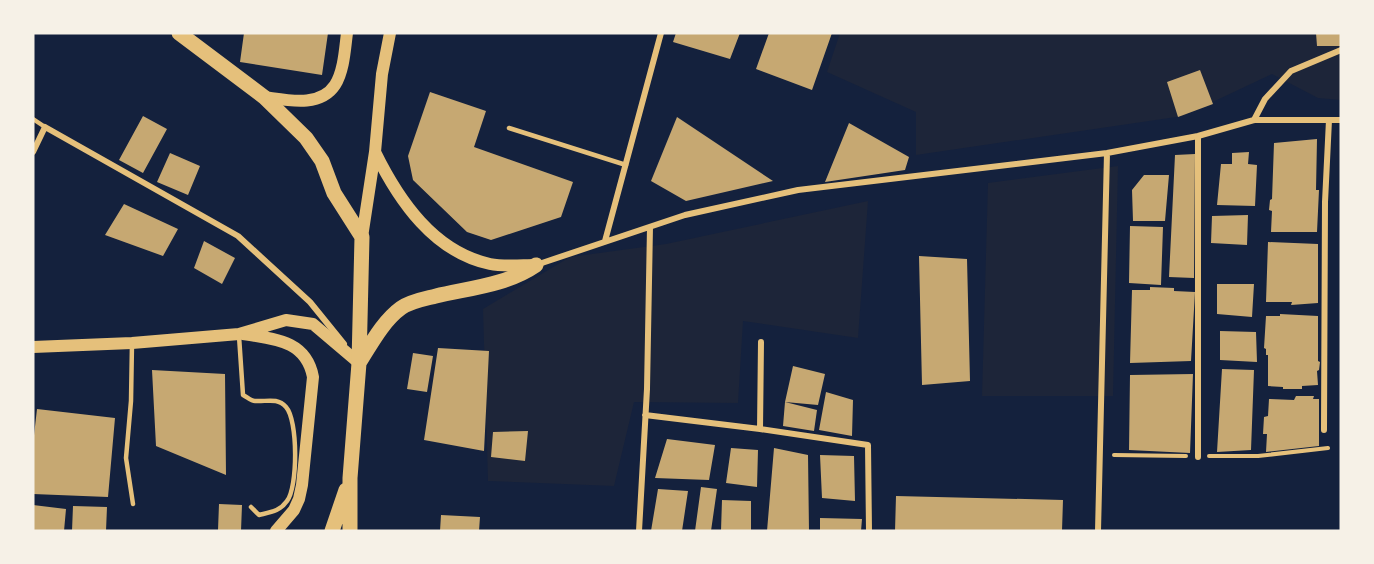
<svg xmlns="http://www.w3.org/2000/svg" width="1374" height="564" font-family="Poppins,sans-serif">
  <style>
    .green { fill: #1d2539 }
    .building { fill: #c6a872 }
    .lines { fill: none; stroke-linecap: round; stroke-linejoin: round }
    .path { stroke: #e5c07b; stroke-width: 4 }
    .service { stroke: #e5c07b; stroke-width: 4.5 }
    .minor { stroke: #e5c07b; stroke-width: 6 }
    .secondary { stroke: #e5c07b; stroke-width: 12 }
    .primary { stroke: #e5c07b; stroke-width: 15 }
  </style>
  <rect width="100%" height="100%" fill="#14213d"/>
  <path class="green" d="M 840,33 L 1341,33 L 1341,100 L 1318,98 L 1272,74 L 1183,116 L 916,155 L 916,112 L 827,72 Z
    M 1118,166 L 1113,396 L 982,396 L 988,183 Z
    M 868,201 L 858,338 L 743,321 L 738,403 L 634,402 L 614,486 L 488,481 L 483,309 L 570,257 L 666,244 Z"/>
  <path class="building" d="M 244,33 L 328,33 L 322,75 L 240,62 Z
    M 676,33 L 740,33 L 730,59 L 673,42 Z
    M 769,33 L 832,33 L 812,90 L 756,69 Z
    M 1316,33 L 1341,33 L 1341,46 L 1317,46 Z
    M 1200,70 L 1213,104 L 1178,117 L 1167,82 Z
    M 430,92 L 486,111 L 474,147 L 573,182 L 561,217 L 491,240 L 467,232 L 413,180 L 408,156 Z
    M 143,116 L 167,129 L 143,173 L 119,160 Z
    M 677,117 L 773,181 L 686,201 L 651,181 Z
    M 849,123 L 909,157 L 905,170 L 825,182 Z
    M 1317,139 L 1316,190 L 1319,190 L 1317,232 L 1271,232 L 1272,211 L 1269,210 L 1270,200 L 1272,199 L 1274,143 Z
    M 1249,152 L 1248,164 L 1257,165 L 1255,206 L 1217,205 L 1221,164 L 1232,164 L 1232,153 Z
    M 170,153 L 200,166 L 188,195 L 157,182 Z
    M 1195,154 L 1194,278 L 1169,277 L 1175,155 Z
    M 1144,175 L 1169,175 L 1165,221 L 1133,221 L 1132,190 Z
    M 124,204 L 178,229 L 163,256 L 105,235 Z
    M 1248,215 L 1247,245 L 1211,243 L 1212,216 Z
    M 1130,226 L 1163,227 L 1161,285 L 1129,283 Z
    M 204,241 L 235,258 L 222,284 L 194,268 Z
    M 1268,242 L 1318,244 L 1318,303 L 1291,305 L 1292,302 L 1266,302 Z
    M 919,256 L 967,259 L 970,381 L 922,385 Z
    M 1217,284 L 1254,284 L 1252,317 L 1217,314 Z
    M 1150,287 L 1174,288 L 1174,291 L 1195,292 L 1191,361 L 1130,363 L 1132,290 L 1150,290 Z
    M 1280,314 L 1318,316 L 1318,361 L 1320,362 L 1319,370 L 1317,371 L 1318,385 L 1302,386 L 1302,389 L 1283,389 L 1283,387 L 1268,386 L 1268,355 L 1266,355 L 1266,349 L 1264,348 L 1266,316 L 1280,316 Z
    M 1220,331 L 1256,332 L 1257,362 L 1220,360 Z
    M 438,348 L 489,351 L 484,451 L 424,440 Z
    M 413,353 L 433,356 L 427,392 L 407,389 Z
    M 793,366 L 825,374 L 818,405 L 785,402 Z
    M 1222,369 L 1254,370 L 1251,450 L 1217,452 Z
    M 152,370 L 225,374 L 226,475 L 156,446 Z
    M 1193,374 L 1190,453 L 1129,450 L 1130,375 Z
    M 826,392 L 853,400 L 852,436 L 819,430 Z
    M 1296,396 L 1314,396 L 1313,399 L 1319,399 L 1319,446 L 1266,452 L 1267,434 L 1263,434 L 1264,417 L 1268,416 L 1269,399 L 1294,400 Z
    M 785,402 L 817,410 L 814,431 L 783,426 Z
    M 37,409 L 115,418 L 108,497 L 33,494 L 33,444 Z
    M 528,431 L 525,461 L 491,457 L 493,432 Z
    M 667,439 L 715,445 L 709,480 L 655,478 Z
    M 731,448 L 758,450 L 757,487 L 726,483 Z
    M 774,448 L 808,455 L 809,531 L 767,531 Z
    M 820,455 L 854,456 L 855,501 L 822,498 Z
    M 701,487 L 717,489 L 711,531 L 695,531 Z
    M 658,489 L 688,491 L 682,531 L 651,531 Z
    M 896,496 L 1063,500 L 1062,531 L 895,531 Z
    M 722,500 L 751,501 L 751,531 L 721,531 Z
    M 219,504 L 242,505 L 241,531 L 218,530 Z
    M 33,505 L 66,509 L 64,531 L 33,531 Z
    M 73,506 L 107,507 L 106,531 L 72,531 Z
    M 441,515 L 480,517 L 479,531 L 440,531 Z
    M 820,518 L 862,519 L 861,531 L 820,531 Z"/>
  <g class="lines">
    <path class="path" d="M 1114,455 L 1186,456
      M 1209,456 L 1258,456 L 1328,448"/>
    <path class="service" d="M 33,119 L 45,127
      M 509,128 L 626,165
      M 239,336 L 243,395 C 247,397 251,401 255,401 C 266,402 277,397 286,407 C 298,420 298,487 287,501 C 280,511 271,512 259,515 L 251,507
      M 132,343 L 131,401 L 126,458 L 133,504"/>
    <path class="minor" d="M 1254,120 L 1265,99 L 1291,71 L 1341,50
      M 33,152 L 45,127 L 238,236 L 310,302 L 344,344
      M 605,241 L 661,33
      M 536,265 L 685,215 L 798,190 L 1107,153 L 1198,136 L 1254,120 L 1341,120
      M 645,415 L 760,429 L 868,445 L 869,531
      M 760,429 L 761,342
      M 1324,430 L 1325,202 L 1329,120
      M 1198,457 L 1198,136
      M 639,531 L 647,389 L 650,227
      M 1098,531 L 1107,153"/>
    <path class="secondary" d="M 264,97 C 287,100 320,108 335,85 C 344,71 345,48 347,33
      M 375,152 C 399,201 434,252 490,264 C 504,267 522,265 536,265
      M 362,237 L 375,152 L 382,74 L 390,33
      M 243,334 C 274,339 306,340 313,377 L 302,485 L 299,499 L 294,510 L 276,531
      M 33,347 L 132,343 L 239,334 L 286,320 L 313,324 L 359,363"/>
    <path class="primary" d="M 179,33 L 264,97 L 306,138 L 322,161 L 334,193 L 362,237 L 359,363 L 350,478 L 350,531
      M 359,363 C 371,344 383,321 401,308 C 411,301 424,299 436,296 C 470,288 507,285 536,265
      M 332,531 L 346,490"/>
  </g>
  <rect width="1374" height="564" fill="none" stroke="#f6f1e7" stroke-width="69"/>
</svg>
